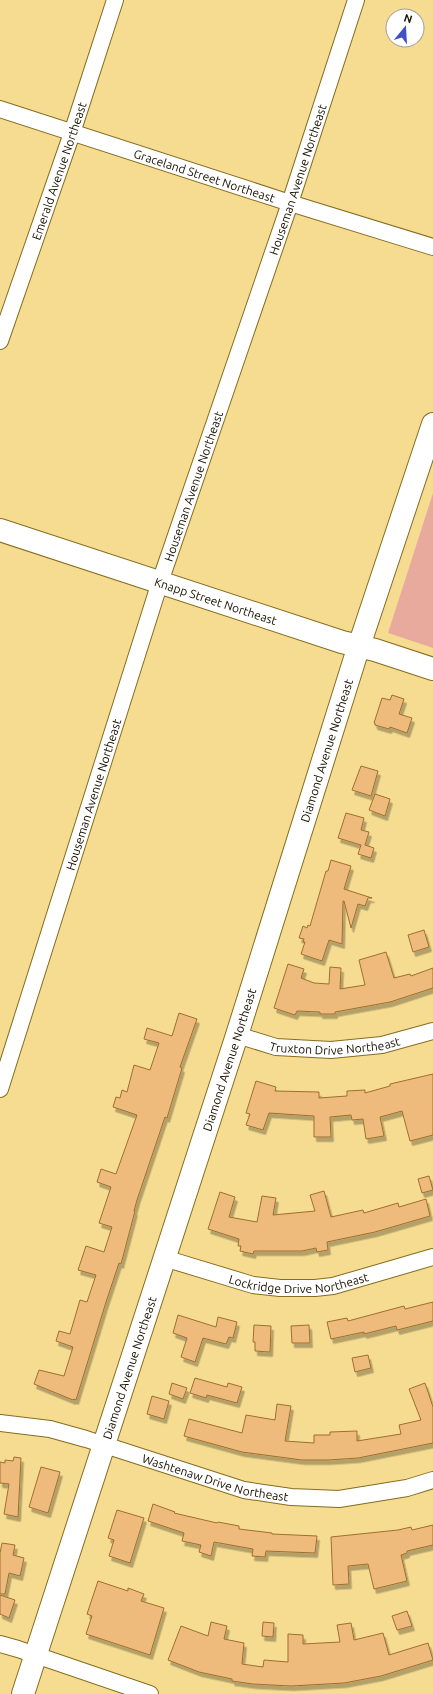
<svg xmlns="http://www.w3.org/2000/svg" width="433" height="1694" font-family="Ubuntu,sans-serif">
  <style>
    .green { fill: #e9aa9e }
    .building { fill: #efbb7b; stroke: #9d6f30; filter: url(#shadow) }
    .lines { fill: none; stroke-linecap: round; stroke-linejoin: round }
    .street-casing { stroke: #856d1f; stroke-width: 18 }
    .secondary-casing { stroke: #856d1f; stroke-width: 24 }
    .street { stroke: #fff; stroke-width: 16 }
    .secondary { stroke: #fff; stroke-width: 22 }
    .labels { text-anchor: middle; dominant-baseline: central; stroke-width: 3; stroke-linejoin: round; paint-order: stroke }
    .street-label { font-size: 12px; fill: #181100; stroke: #fff }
  </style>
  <defs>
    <filter id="shadow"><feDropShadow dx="2.5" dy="4.5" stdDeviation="0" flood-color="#0004"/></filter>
  </defs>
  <rect width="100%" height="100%" fill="#f6dc91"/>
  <path class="green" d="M 433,493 L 433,648 L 388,633 Z"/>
  <path class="building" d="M 392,695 L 404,699 L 399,714 L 412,718 L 407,733 L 390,727 L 389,729 L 375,725 L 375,723 L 374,723 L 382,698 L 390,700 Z
    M 361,766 L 378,771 L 371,796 L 352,790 Z
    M 375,794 L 390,799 L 385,816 L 369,810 Z
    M 346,813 L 364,818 L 361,830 L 369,832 L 365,845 L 374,848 L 371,858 L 358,854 L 361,845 L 338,838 Z
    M 331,860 L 351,866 L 344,889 L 372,898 L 368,898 L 365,906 L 358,904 L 351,928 L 344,901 L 343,901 L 342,944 L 329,940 L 322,961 L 301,954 L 305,942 L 303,942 L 304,939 L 299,938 L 303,926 L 307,928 L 308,925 L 310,926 L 326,871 L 328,871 Z
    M 424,930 L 429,947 L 413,952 L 408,935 Z
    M 386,952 L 394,978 L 410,974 L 411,976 L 433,968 L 433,988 L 390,1002 L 335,1012 L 335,1014 L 320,1014 L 320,1012 L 297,1011 L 295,1015 L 274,1008 L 288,964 L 304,969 L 301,978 L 314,983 L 329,984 L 330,967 L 341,968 L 340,989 L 365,985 L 359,960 Z
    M 179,1013 L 197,1019 L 180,1067 L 182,1068 L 167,1118 L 165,1117 L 137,1200 L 134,1211 L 135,1211 L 121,1264 L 119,1263 L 106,1302 L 76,1400 L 74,1399 L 73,1400 L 34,1384 L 39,1370 L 64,1376 L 73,1347 L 56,1341 L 59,1331 L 70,1334 L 80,1300 L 87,1302 L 96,1275 L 78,1270 L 86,1246 L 104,1252 L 112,1227 L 99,1223 L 111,1187 L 97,1182 L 101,1169 L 116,1174 L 137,1115 L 113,1107 L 116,1097 L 120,1098 L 122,1090 L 127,1092 L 134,1065 L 150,1070 L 159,1043 L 144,1039 L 147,1028 L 172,1036 Z
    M 433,1074 L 433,1135 L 410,1141 L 402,1111 L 380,1117 L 384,1136 L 366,1139 L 363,1119 L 352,1120 L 351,1115 L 330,1117 L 331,1137 L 314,1137 L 314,1116 L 269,1113 L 263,1130 L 246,1125 L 250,1114 L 246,1113 L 256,1081 L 276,1087 L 275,1091 L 319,1092 L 319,1098 L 347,1096 L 347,1091 L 365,1090 L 365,1093 L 390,1086 L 390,1084 Z
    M 429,1176 L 433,1190 L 422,1193 L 418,1179 Z
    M 324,1191 L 331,1217 L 363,1210 L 364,1213 L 398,1203 L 399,1207 L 426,1199 L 430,1216 L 375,1232 L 327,1242 L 328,1250 L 317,1252 L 316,1248 L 302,1251 L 254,1251 L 253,1254 L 240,1251 L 241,1246 L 238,1246 L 239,1239 L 208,1229 L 220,1192 L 235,1197 L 229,1217 L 257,1222 L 262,1196 L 276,1198 L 273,1215 L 315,1211 L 310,1195 Z
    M 433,1302 L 433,1321 L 397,1330 L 396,1326 L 364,1334 L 364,1332 L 331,1339 L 327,1322 L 347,1318 L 348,1321 L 404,1306 L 405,1309 Z
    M 178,1315 L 216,1327 L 218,1317 L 237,1322 L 233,1338 L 229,1337 L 226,1344 L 203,1338 L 195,1362 L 181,1357 L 187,1338 L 173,1333 Z
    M 254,1325 L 271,1326 L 270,1352 L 255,1351 L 255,1342 L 253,1342 Z
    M 309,1325 L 310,1343 L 292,1343 L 291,1326 Z
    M 368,1355 L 371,1368 L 355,1372 L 352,1358 Z
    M 195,1378 L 227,1387 L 228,1383 L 242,1387 L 237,1403 L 207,1395 L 206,1398 L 190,1393 Z
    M 172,1383 L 187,1388 L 183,1399 L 169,1394 Z
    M 425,1383 L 433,1407 L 433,1443 L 358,1458 L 328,1460 L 302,1460 L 242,1452 L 184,1436 L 189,1419 L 242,1433 L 246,1415 L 275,1420 L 277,1404 L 291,1406 L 285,1441 L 314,1443 L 314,1435 L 330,1435 L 330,1432 L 357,1431 L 357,1441 L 401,1434 L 399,1425 L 421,1420 L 409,1389 Z
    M 152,1396 L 169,1401 L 164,1419 L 147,1414 Z
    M 14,1457 L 21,1458 L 18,1517 L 4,1514 L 9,1484 L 0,1483 L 0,1462 L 5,1463 L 5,1460 L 13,1461 Z
    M 41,1467 L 60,1472 L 48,1513 L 29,1507 Z
    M 153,1504 L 175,1512 L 174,1513 L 217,1523 L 218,1522 L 239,1526 L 239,1529 L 272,1533 L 272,1534 L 317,1536 L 315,1553 L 266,1551 L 265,1557 L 252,1556 L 253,1549 L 214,1542 L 211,1556 L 199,1552 L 201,1545 L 182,1541 L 184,1533 L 148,1521 Z
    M 117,1510 L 144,1518 L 130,1563 L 109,1556 L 114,1540 L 108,1538 Z
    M 433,1525 L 433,1545 L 407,1551 L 407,1553 L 401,1555 L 407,1581 L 374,1589 L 368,1564 L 348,1566 L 349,1584 L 333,1585 L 331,1537 L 398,1530 L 411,1527 L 412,1530 Z
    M 2,1543 L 15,1545 L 13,1555 L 24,1558 L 20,1576 L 9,1573 L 5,1594 L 0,1594 L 0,1553 Z
    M 98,1581 L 128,1591 L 128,1588 L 144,1594 L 141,1601 L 164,1608 L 150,1655 L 86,1634 L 92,1616 L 87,1614 Z
    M 0,1595 L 15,1600 L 9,1618 L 0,1614 Z
    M 407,1611 L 412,1626 L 397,1630 L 392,1616 Z
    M 211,1622 L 227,1626 L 224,1639 L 244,1643 L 242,1664 L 263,1667 L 264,1660 L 288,1662 L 288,1634 L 303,1635 L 303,1644 L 340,1642 L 337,1625 L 351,1623 L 354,1640 L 383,1633 L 389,1655 L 428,1643 L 433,1660 L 381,1676 L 344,1683 L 291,1686 L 253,1684 L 232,1681 L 232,1679 L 199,1672 L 168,1660 L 181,1626 L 208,1636 Z
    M 263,1622 L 274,1623 L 273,1637 L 262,1636 Z"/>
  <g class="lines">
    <defs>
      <g id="street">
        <path id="s1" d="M 0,109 L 290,203 L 433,247"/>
        <path id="s2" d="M 0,341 L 72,133 L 115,0"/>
        <path id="s3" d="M 237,1035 L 276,1047 L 331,1050 L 382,1045 L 433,1031"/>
        <path id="s4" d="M 0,1089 L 160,582 L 290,203 L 356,0"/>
        <path id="s5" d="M 164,1258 L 253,1285 L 280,1288 L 315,1288 L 333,1286 L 433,1257"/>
        <path id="s6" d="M 0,1423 L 50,1429 L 86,1439 L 244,1490 L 291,1497 L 339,1499 L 407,1488 L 433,1480"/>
        <path d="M 0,1644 L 18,1649 L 150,1694"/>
      </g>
      <g id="secondary">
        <path id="s7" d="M 0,530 L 342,642 L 375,650 L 433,669"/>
        <path id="s8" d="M 23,1694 L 237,1035 L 356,655 L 433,424"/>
      </g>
    </defs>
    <use href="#street" class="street-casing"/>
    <use href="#secondary" class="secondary-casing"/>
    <use href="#street" class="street"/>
    <use href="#secondary" class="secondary"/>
  </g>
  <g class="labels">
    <g class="street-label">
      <text stroke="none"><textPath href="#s2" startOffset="180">Emerald Avenue Northeast</textPath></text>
      <text stroke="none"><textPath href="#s1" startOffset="215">Graceland Street Northeast</textPath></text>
      <text stroke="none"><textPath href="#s4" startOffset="957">Houseman Avenue Northeast</textPath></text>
      <text stroke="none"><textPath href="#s4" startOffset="633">Houseman Avenue Northeast</textPath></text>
      <text stroke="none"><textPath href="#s7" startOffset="227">Knapp Street Northeast</textPath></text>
      <text stroke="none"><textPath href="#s8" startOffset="991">Diamond Avenue Northeast</textPath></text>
      <text stroke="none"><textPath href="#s4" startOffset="309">Houseman Avenue Northeast</textPath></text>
      <text stroke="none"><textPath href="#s3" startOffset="100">Truxton Drive Northeast</textPath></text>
      <text stroke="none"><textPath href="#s8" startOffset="667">Diamond Avenue Northeast</textPath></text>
      <text stroke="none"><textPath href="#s5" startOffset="139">Lockridge Drive Northeast</textPath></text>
      <text stroke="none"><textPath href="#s8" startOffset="343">Diamond Avenue Northeast</textPath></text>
      <text stroke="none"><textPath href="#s6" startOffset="223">Washtenaw Drive Northeast</textPath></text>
    </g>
  </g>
  <g transform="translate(405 28) rotate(18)"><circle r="19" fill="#ffffff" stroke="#a3a099"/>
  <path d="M0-3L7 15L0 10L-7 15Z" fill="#4052c6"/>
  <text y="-6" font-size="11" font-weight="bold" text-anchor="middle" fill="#181100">N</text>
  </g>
</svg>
